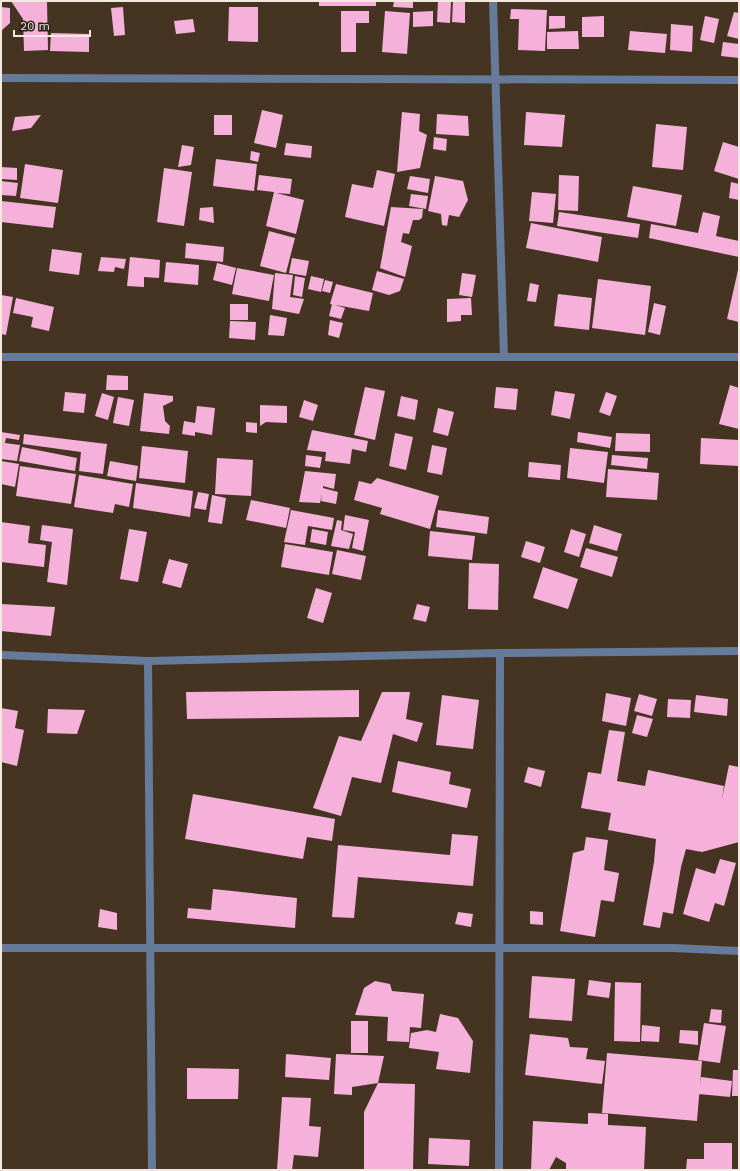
<svg xmlns="http://www.w3.org/2000/svg" width="740" height="1171" font-family="'Work Sans',sans-serif">
  <style>
    .building { fill: #f6b1da }
    .lines { fill: none; stroke-linecap: round; stroke-linejoin: round }
    .minor { stroke: #667a99; stroke-width: 8 }
  </style>
  <rect width="100%" height="100%" fill="#453421"/>
  <path class="building" d="M 11,1 L 47,1 L 48,50 L 24,51 L 23,19 Z
    M 319,1 L 376,1 L 376,6 L 319,6 Z
    M 394,1 L 413,1 L 413,8 L 393,7 Z
    M 438,1 L 451,1 L 450,23 L 437,22 Z
    M 453,1 L 465,1 L 465,23 L 452,22 Z
    M 1,7 L 10,8 L 10,23 L 1,31 Z
    M 123,7 L 125,35 L 114,36 L 111,8 Z
    M 229,7 L 258,7 L 258,42 L 228,41 Z
    M 511,9 L 547,10 L 545,51 L 518,50 L 519,19 L 510,19 Z
    M 341,11 L 369,11 L 369,23 L 356,23 L 356,52 L 341,52 Z
    M 385,11 L 410,13 L 407,54 L 382,52 Z
    M 433,11 L 433,26 L 413,27 L 413,12 Z
    M 734,12 L 739,13 L 739,39 L 727,36 Z
    M 549,16 L 565,16 L 565,28 L 549,29 Z
    M 604,16 L 604,37 L 582,37 L 582,17 Z
    M 705,16 L 719,19 L 714,43 L 700,40 Z
    M 193,19 L 195,32 L 176,34 L 174,21 Z
    M 671,24 L 693,26 L 692,52 L 670,50 Z
    M 578,31 L 579,49 L 547,49 L 547,32 Z
    M 630,31 L 667,34 L 665,53 L 628,50 Z
    M 51,33 L 89,34 L 89,52 L 50,51 Z
    M 723,42 L 739,44 L 739,58 L 721,56 Z
    M 262,110 L 283,115 L 276,148 L 254,143 Z
    M 402,112 L 420,114 L 419,131 L 427,135 L 420,168 L 397,172 Z
    M 526,112 L 565,115 L 562,147 L 524,145 Z
    M 437,114 L 468,116 L 469,136 L 436,134 Z
    M 41,115 L 31,128 L 12,131 L 15,117 Z
    M 214,115 L 232,115 L 232,135 L 214,135 Z
    M 656,124 L 687,127 L 683,170 L 652,167 Z
    M 434,137 L 447,139 L 446,151 L 433,149 Z
    M 723,142 L 739,147 L 739,179 L 714,171 Z
    M 286,143 L 312,146 L 311,158 L 284,155 Z
    M 182,145 L 194,147 L 191,165 L 178,167 Z
    M 251,151 L 260,153 L 258,162 L 250,160 Z
    M 216,159 L 257,164 L 254,191 L 213,186 Z
    M 25,164 L 63,170 L 58,203 L 20,198 Z
    M 1,167 L 17,168 L 17,180 L 1,179 Z
    M 164,168 L 192,172 L 184,226 L 157,222 Z
    M 377,170 L 395,174 L 384,226 L 345,217 L 352,184 L 373,188 Z
    M 259,175 L 292,179 L 290,194 L 276,193 L 304,200 L 296,234 L 266,226 L 274,192 L 257,190 Z
    M 559,175 L 579,176 L 578,211 L 558,210 Z
    M 410,176 L 430,179 L 428,193 L 407,189 Z
    M 435,176 L 463,181 L 468,200 L 459,217 L 449,215 L 447,226 L 442,225 L 441,214 L 428,211 Z
    M 1,181 L 18,183 L 16,196 L 1,195 Z
    M 731,182 L 739,184 L 739,200 L 729,198 Z
    M 633,186 L 682,195 L 676,226 L 627,217 Z
    M 532,192 L 556,194 L 553,223 L 529,221 Z
    M 411,194 L 428,196 L 426,209 L 409,206 Z
    M 1,201 L 56,207 L 53,228 L 1,222 Z
    M 213,207 L 214,223 L 199,220 L 200,208 Z
    M 391,207 L 423,209 L 422,218 L 419,220 L 413,220 L 409,234 L 403,233 L 401,242 L 412,246 L 405,277 L 380,268 Z
    M 559,212 L 640,224 L 638,238 L 557,226 Z
    M 703,212 L 720,216 L 716,236 L 739,241 L 739,257 L 649,238 L 651,224 L 698,233 Z
    M 531,223 L 602,237 L 598,262 L 526,248 Z
    M 269,231 L 295,238 L 286,273 L 260,266 Z
    M 186,243 L 224,247 L 223,262 L 185,258 Z
    M 52,249 L 82,253 L 79,275 L 49,271 Z
    M 101,257 L 126,259 L 124,269 L 115,267 L 114,272 L 98,271 Z
    M 130,257 L 160,260 L 159,278 L 144,277 L 144,287 L 127,286 Z
    M 292,258 L 309,261 L 306,276 L 289,273 Z
    M 166,262 L 199,265 L 198,285 L 164,282 Z
    M 217,263 L 236,268 L 232,285 L 213,280 Z
    M 237,268 L 274,275 L 269,301 L 232,294 Z
    M 738,270 L 739,270 L 739,322 L 727,319 Z
    M 377,271 L 404,279 L 400,291 L 389,295 L 372,290 Z
    M 275,273 L 293,275 L 290,297 L 304,299 L 299,314 L 272,309 Z
    M 462,273 L 476,275 L 472,297 L 459,295 Z
    M 295,276 L 305,278 L 302,297 L 293,295 Z
    M 311,276 L 324,279 L 321,292 L 308,289 Z
    M 598,279 L 651,286 L 645,335 L 592,328 Z
    M 325,280 L 333,282 L 330,293 L 322,291 Z
    M 530,283 L 539,285 L 536,302 L 527,301 Z
    M 336,284 L 373,293 L 369,311 L 330,304 Z
    M 558,294 L 592,298 L 589,330 L 554,326 Z
    M 1,295 L 13,297 L 6,335 L 1,334 Z
    M 16,298 L 54,307 L 49,331 L 31,327 L 33,317 L 13,313 Z
    M 471,298 L 472,315 L 461,315 L 461,321 L 447,322 L 447,299 Z
    M 654,303 L 666,306 L 660,335 L 648,332 Z
    M 230,304 L 248,304 L 248,320 L 230,320 Z
    M 332,304 L 345,308 L 341,319 L 329,316 Z
    M 270,315 L 287,318 L 284,336 L 268,335 Z
    M 330,320 L 343,323 L 339,338 L 328,335 Z
    M 230,321 L 256,322 L 255,340 L 229,338 Z
    M 107,375 L 128,376 L 128,390 L 106,390 Z
    M 730,385 L 739,388 L 739,429 L 719,424 Z
    M 365,387 L 385,391 L 375,440 L 354,435 Z
    M 496,387 L 518,389 L 516,410 L 494,408 Z
    M 555,391 L 575,394 L 570,419 L 551,415 Z
    M 65,392 L 86,394 L 84,413 L 63,411 Z
    M 606,392 L 617,396 L 610,416 L 599,412 Z
    M 102,393 L 114,397 L 108,420 L 95,416 Z
    M 144,393 L 173,396 L 173,401 L 163,406 L 165,421 L 170,426 L 169,434 L 140,431 Z
    M 401,396 L 418,400 L 415,420 L 397,416 Z
    M 118,397 L 134,400 L 129,426 L 113,423 Z
    M 304,400 L 318,405 L 313,421 L 299,417 Z
    M 260,405 L 287,406 L 287,423 L 266,422 L 260,426 Z
    M 197,406 L 215,408 L 212,435 L 195,432 L 195,436 L 182,434 L 184,421 L 195,423 Z
    M 438,408 L 454,412 L 448,436 L 433,432 Z
    M 246,422 L 257,423 L 257,433 L 246,432 Z
    M 312,430 L 368,441 L 366,452 L 352,449 L 350,464 L 325,461 L 326,452 L 307,450 Z
    M 1,432 L 20,435 L 19,440 L 6,438 L 5,443 L 20,445 L 17,461 L 1,459 Z
    M 578,432 L 612,437 L 610,448 L 577,442 Z
    M 395,433 L 413,437 L 406,470 L 389,466 Z
    M 616,433 L 650,434 L 650,452 L 615,451 Z
    M 24,434 L 107,444 L 103,474 L 79,471 L 81,452 L 23,444 Z
    M 701,438 L 739,440 L 739,466 L 700,464 Z
    M 432,445 L 447,448 L 442,475 L 427,472 Z
    M 142,446 L 188,451 L 185,483 L 139,478 Z
    M 22,447 L 77,458 L 75,471 L 19,461 Z
    M 570,448 L 608,452 L 604,483 L 567,478 Z
    M 306,455 L 322,457 L 320,468 L 305,466 Z
    M 612,455 L 648,458 L 647,469 L 611,465 Z
    M 217,458 L 253,460 L 251,496 L 215,494 Z
    M 1,461 L 19,464 L 15,487 L 1,484 Z
    M 110,461 L 138,466 L 136,481 L 107,476 Z
    M 529,462 L 561,465 L 560,480 L 528,477 Z
    M 20,466 L 76,474 L 71,504 L 16,496 Z
    M 608,469 L 659,473 L 657,500 L 606,497 Z
    M 305,471 L 336,474 L 334,489 L 323,486 L 323,488 L 338,492 L 336,504 L 321,501 L 322,493 L 320,503 L 299,502 Z
    M 79,475 L 133,484 L 129,507 L 115,504 L 113,513 L 74,507 Z
    M 377,478 L 439,496 L 430,529 L 380,514 L 382,508 L 354,500 L 359,481 L 371,484 Z
    M 136,483 L 193,491 L 190,517 L 133,508 Z
    M 198,492 L 209,494 L 206,510 L 194,508 Z
    M 212,495 L 226,498 L 222,524 L 208,522 Z
    M 251,500 L 290,508 L 286,528 L 246,520 Z
    M 291,510 L 334,518 L 332,530 L 308,526 L 305,545 L 284,542 Z
    M 438,510 L 489,517 L 487,534 L 436,527 Z
    M 345,515 L 369,520 L 363,551 L 352,548 L 355,532 L 343,530 Z
    M 337,520 L 342,521 L 341,530 L 353,534 L 349,549 L 331,546 Z
    M 1,522 L 30,526 L 28,543 L 46,545 L 44,567 L 1,562 Z
    M 42,525 L 73,529 L 67,585 L 47,582 L 52,542 L 40,540 Z
    M 594,525 L 622,534 L 617,551 L 589,543 Z
    M 129,529 L 147,532 L 138,582 L 120,579 Z
    M 312,529 L 328,532 L 326,545 L 310,542 Z
    M 571,529 L 586,534 L 579,557 L 564,552 Z
    M 430,531 L 475,536 L 472,560 L 428,556 Z
    M 526,541 L 545,547 L 540,563 L 521,557 Z
    M 285,544 L 333,552 L 329,575 L 281,567 Z
    M 586,548 L 618,557 L 612,577 L 580,567 Z
    M 337,550 L 366,556 L 361,580 L 332,574 Z
    M 169,559 L 188,564 L 181,588 L 162,583 Z
    M 469,563 L 499,564 L 498,610 L 468,609 Z
    M 543,567 L 578,579 L 568,609 L 533,598 Z
    M 316,588 L 332,593 L 323,623 L 307,618 Z
    M 1,604 L 55,607 L 51,636 L 1,631 Z
    M 417,604 L 430,607 L 426,622 L 413,619 Z
    M 359,690 L 359,717 L 187,719 L 186,692 Z
    M 382,692 L 410,692 L 406,719 L 423,723 L 417,742 L 393,734 L 381,783 L 352,777 L 341,816 L 313,808 L 339,736 L 361,741 Z
    M 606,693 L 631,698 L 626,726 L 602,721 Z
    M 639,694 L 657,699 L 652,716 L 634,711 Z
    M 442,695 L 479,700 L 473,749 L 436,745 Z
    M 696,695 L 728,699 L 727,716 L 694,712 Z
    M 668,699 L 691,700 L 690,718 L 667,717 Z
    M 1,708 L 18,711 L 15,728 L 24,730 L 17,766 L 1,762 Z
    M 48,709 L 85,710 L 77,734 L 47,733 Z
    M 637,715 L 653,719 L 647,737 L 632,733 Z
    M 609,730 L 625,732 L 617,781 L 645,786 L 648,770 L 724,786 L 722,799 L 729,765 L 739,767 L 739,842 L 702,852 L 686,849 L 681,867 L 673,914 L 663,912 L 660,928 L 643,925 L 654,862 L 656,839 L 608,830 L 611,813 L 581,808 L 588,772 L 601,774 Z
    M 398,761 L 451,772 L 449,784 L 471,789 L 467,808 L 392,792 Z
    M 528,767 L 545,771 L 541,787 L 524,782 Z
    M 193,794 L 335,819 L 332,841 L 307,837 L 303,859 L 185,839 Z
    M 452,834 L 478,836 L 473,886 L 358,877 L 354,918 L 332,917 L 338,845 L 450,855 Z
    M 586,837 L 608,840 L 604,870 L 619,873 L 614,902 L 601,900 L 595,937 L 560,931 L 573,853 L 584,850 Z
    M 720,859 L 736,863 L 724,906 L 715,903 L 709,922 L 683,914 L 696,868 L 715,874 Z
    M 213,889 L 297,898 L 295,928 L 187,918 L 188,908 L 211,910 Z
    M 100,909 L 117,913 L 117,930 L 98,927 Z
    M 530,911 L 543,912 L 543,925 L 530,924 Z
    M 458,912 L 473,914 L 471,927 L 455,924 Z
    M 532,976 L 575,979 L 572,1021 L 529,1018 Z
    M 589,980 L 611,983 L 609,998 L 587,995 Z
    M 375,981 L 390,984 L 392,991 L 424,994 L 421,1028 L 410,1027 L 409,1042 L 387,1041 L 388,1017 L 355,1015 L 364,988 Z
    M 615,982 L 641,983 L 640,1042 L 614,1041 Z
    M 711,1009 L 722,1010 L 721,1023 L 709,1022 Z
    M 440,1014 L 458,1018 L 473,1041 L 470,1073 L 436,1069 L 439,1052 L 409,1048 L 411,1033 L 427,1030 L 436,1032 Z
    M 351,1021 L 368,1021 L 368,1053 L 351,1053 Z
    M 704,1023 L 726,1026 L 720,1063 L 698,1060 Z
    M 642,1025 L 660,1027 L 659,1042 L 641,1041 Z
    M 680,1030 L 698,1031 L 698,1045 L 679,1043 Z
    M 530,1034 L 568,1038 L 570,1047 L 588,1048 L 586,1059 L 605,1061 L 602,1084 L 525,1075 Z
    M 607,1053 L 702,1061 L 697,1121 L 602,1113 Z
    M 286,1054 L 331,1058 L 329,1080 L 285,1077 Z
    M 336,1054 L 384,1056 L 378,1083 L 352,1087 L 352,1095 L 334,1094 Z
    M 187,1068 L 239,1069 L 238,1099 L 187,1099 Z
    M 733,1070 L 739,1070 L 739,1096 L 732,1096 Z
    M 701,1077 L 732,1081 L 730,1097 L 699,1094 Z
    M 378,1083 L 415,1084 L 413,1170 L 364,1170 L 364,1112 Z
    M 282,1097 L 311,1098 L 309,1126 L 321,1127 L 318,1157 L 294,1155 L 292,1170 L 277,1170 Z
    M 588,1113 L 608,1114 L 608,1125 L 646,1127 L 644,1170 L 566,1170 L 566,1163 L 556,1157 L 549,1170 L 531,1170 L 533,1121 L 588,1124 Z
    M 429,1138 L 470,1140 L 469,1166 L 428,1164 Z
    M 704,1143 L 732,1143 L 732,1170 L 686,1170 L 687,1159 L 704,1159 Z"/>
  <g class="lines">
    <path class="minor" d="M 493,1 L 504,357
      M 1,78 L 739,80
      M 1,357 L 739,357
      M 1,655 L 148,661 L 500,653 L 739,651
      M 148,661 L 152,1170
      M 1,948 L 673,948 L 739,951
      M 499,1170 L 500,653"/>
  </g>
  <rect width="740" height="1171" fill="none" stroke="#f4e9de" stroke-width="4"/>
  <path d="M14 30v6h76v-6" fill="none" stroke="#f4e9de" stroke-width="2"/>
  <text x="20" y="30" font-size="12" fill="#f4e9de" stroke="#251e15" stroke-width="3" paint-order="stroke">20 m</text>
</svg>
